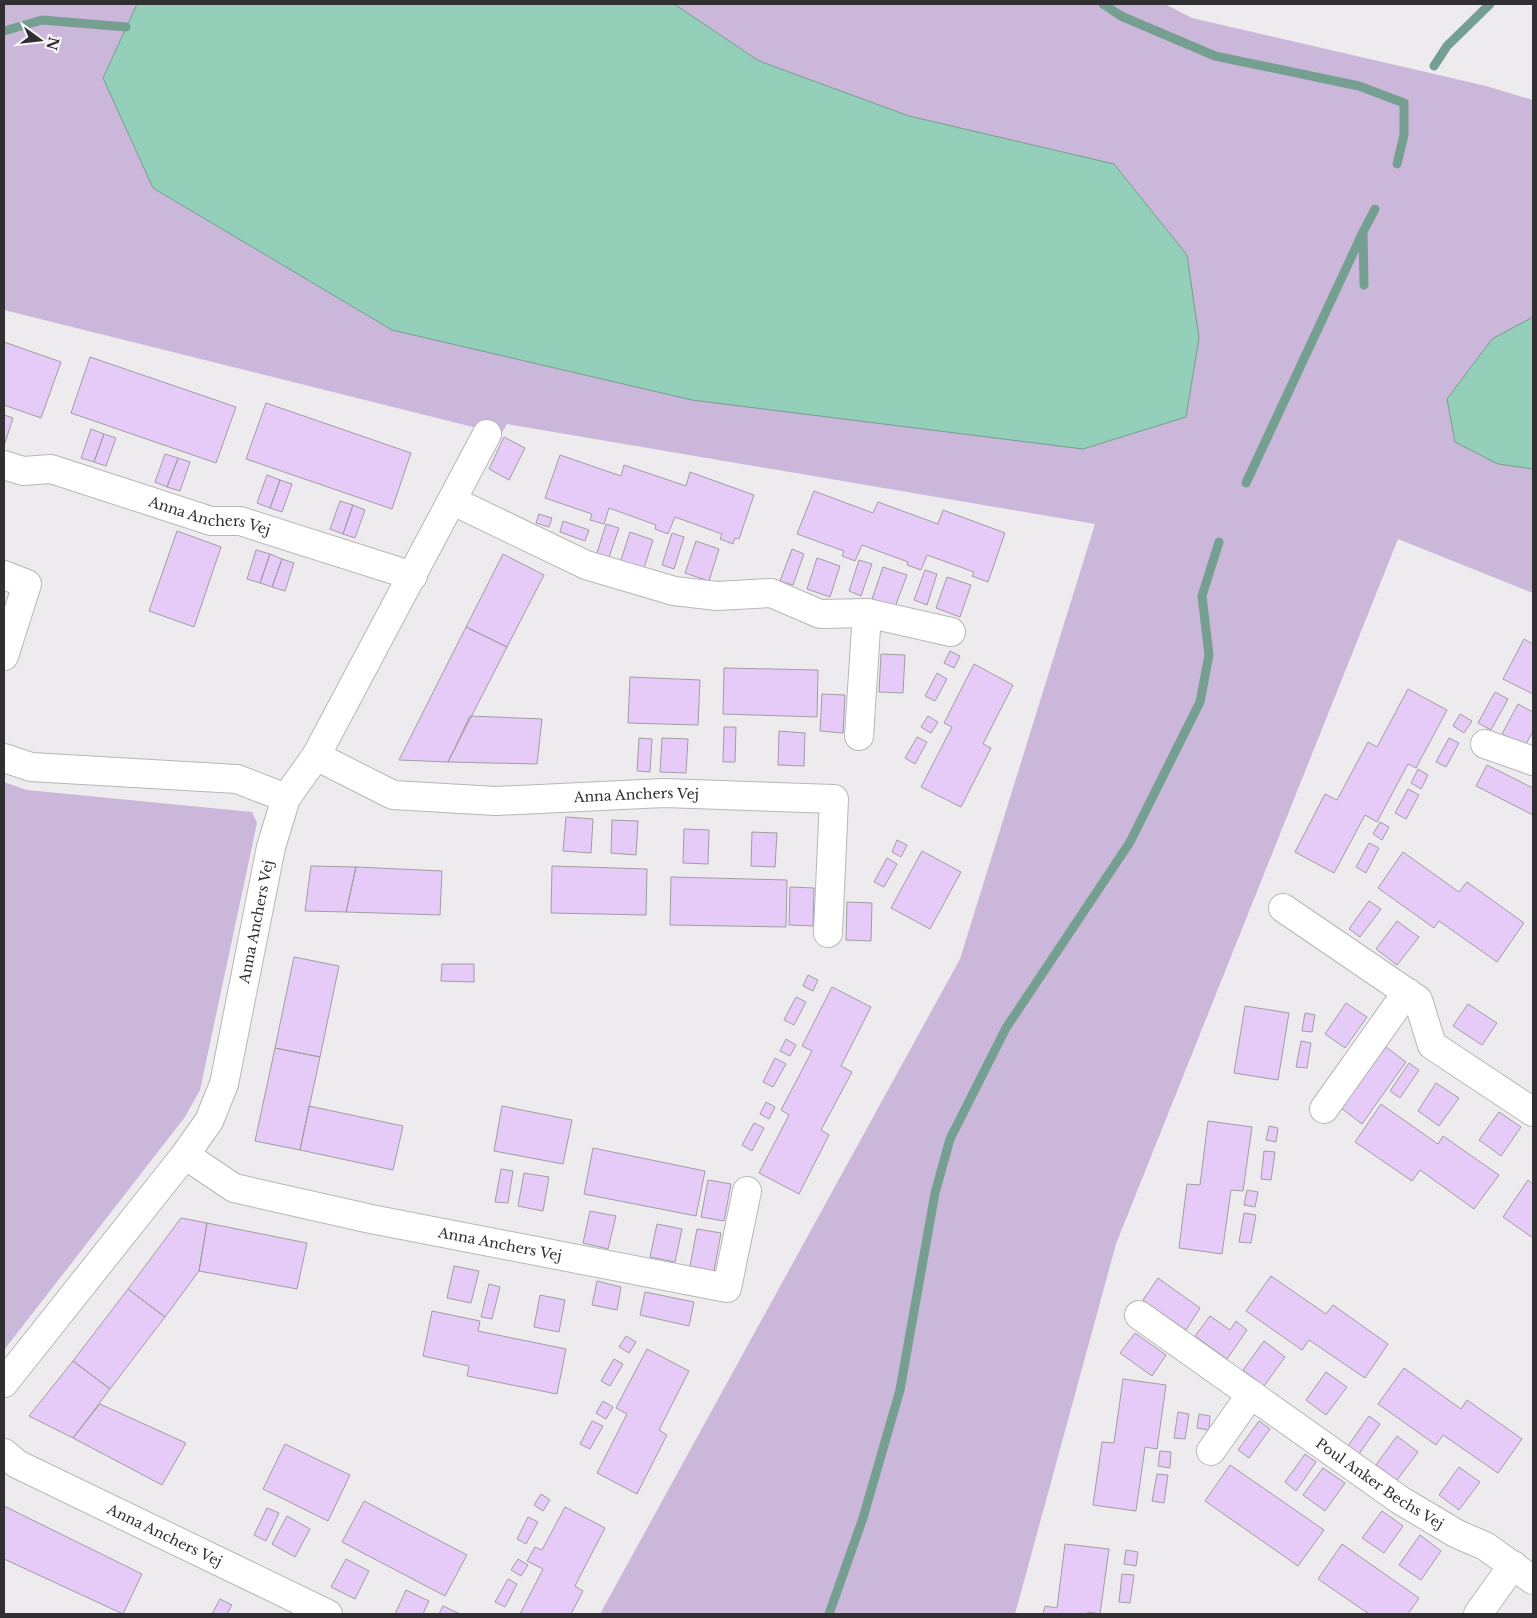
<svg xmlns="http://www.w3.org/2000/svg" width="1537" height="1618" font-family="'Libre Baskerville',serif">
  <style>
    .green { fill: #cbb7da }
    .water { fill: #93cfb9; stroke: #759f90 }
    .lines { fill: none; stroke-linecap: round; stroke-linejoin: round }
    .stream { stroke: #759f90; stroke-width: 9 }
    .building { fill: #e6cbf9; stroke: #a09ea1 }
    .minor-casing { stroke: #b7b6b9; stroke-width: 30 }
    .minor { stroke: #fff; stroke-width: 28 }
    .labels { text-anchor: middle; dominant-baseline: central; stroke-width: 4.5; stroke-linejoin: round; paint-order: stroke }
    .street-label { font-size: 14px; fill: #302f31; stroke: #faf8fc }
  </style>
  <rect width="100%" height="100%" fill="#edebee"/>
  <path class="green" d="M 4,4 L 1165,4 L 1192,18 L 1486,86 L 1533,100 L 1533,593 L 1398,539 L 1116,1244 L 1015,1614 L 600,1614 L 960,959 L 1095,524 L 507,424 L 501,434 L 4,310 Z
    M 4,782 L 27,790 L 252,812 L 257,823 L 200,1090 L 185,1117 L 4,1350 Z"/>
  <path class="water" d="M 137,4 L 674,4 L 759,61 L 909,116 L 1114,164 L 1187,255 L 1199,338 L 1186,417 L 1083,449 L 692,400 L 392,330 L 153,188 L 103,78 Z
    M 1533,317 L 1533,469 L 1498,464 L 1455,442 L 1447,399 L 1492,339 Z"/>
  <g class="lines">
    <path class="stream" d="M 1103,4 L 1121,16 L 1215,56 L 1359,86 L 1404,103 L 1404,135 L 1397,164
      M 4,31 L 42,20 L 126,27
      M 1434,66 L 1447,46 L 1490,4
      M 1364,285 L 1363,232 L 1375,209
      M 1246,483 L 1363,232
      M 829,1614 L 863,1518 L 900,1390 L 935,1193 L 950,1139 L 1006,1028 L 1130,842 L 1200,702 L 1209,655 L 1202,596 L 1219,542"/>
  </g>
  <path class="building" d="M 4,342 L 61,362 L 41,418 L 4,405 Z
    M 90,357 L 236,407 L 216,463 L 71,413 Z
    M 266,403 L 411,453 L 392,509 L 246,459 Z
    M 4,415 L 13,418 L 4,446 Z
    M 91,429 L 104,434 L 94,462 L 81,458 Z
    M 104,434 L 116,438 L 106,466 L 94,462 Z
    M 504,437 L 525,448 L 509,480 L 489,469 Z
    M 165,454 L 178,458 L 167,487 L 155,482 Z
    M 560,455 L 621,476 L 624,465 L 686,486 L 690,472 L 754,495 L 739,539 L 735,538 L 733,544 L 720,539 L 722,534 L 675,517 L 668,534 L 655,529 L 656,525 L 609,508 L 604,524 L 590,520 L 592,514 L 545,498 Z
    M 178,458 L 190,462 L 180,491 L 167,487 Z
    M 267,475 L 280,480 L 270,508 L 257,503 Z
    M 280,480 L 292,484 L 282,512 L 270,508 Z
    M 814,491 L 873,513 L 878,502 L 938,524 L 943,510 L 1005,533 L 988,582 L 972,576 L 974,572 L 927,555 L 921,570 L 907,565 L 908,562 L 862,545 L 855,561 L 842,556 L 844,551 L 797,534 Z
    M 340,501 L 353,505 L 343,534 L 330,529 Z
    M 353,505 L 365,510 L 355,538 L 343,534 Z
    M 539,514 L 552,518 L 549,527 L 536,523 Z
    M 563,521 L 589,530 L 585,541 L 560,532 Z
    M 606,524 L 619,528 L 608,560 L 596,556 Z
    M 177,531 L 221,547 L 194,627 L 149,611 Z
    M 630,532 L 653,540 L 643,571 L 620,563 Z
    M 672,533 L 684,537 L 674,569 L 662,565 Z
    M 696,541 L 719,549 L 709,581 L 685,573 Z
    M 792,549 L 804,554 L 793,585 L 780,581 Z
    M 256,550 L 270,554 L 260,583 L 247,579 Z
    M 270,554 L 282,559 L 272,587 L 260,583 Z
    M 503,554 L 544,575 L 507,647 L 466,627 Z
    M 817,558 L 840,566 L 830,597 L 807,589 Z
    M 282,559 L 294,563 L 285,591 L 272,587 Z
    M 859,560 L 872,564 L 861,596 L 849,591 Z
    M 883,567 L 907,575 L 895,607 L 872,599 Z
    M 925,570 L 937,574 L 927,605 L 914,600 Z
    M 947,577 L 971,585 L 960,617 L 936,608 Z
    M 466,627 L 507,647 L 448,762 L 399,760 Z
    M 1524,639 L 1533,644 L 1533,694 L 1503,679 Z
    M 950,651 L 960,656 L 954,668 L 944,663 Z
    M 881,654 L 905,655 L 903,693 L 879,692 Z
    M 974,664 L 1013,685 L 983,744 L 991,748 L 961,807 L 921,787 L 952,727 L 944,723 Z
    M 724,668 L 818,670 L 817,717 L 723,714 Z
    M 937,673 L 947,679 L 935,701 L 925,696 Z
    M 630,677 L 700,680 L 698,725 L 628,723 Z
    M 1408,689 L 1447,710 L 1416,768 L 1408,764 L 1377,822 L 1365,815 L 1334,873 L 1295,852 L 1325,794 L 1337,800 L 1368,742 L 1377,747 Z
    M 1495,692 L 1508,699 L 1491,730 L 1478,723 Z
    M 822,694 L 845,695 L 843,733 L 820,731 Z
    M 1518,704 L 1533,712 L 1533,731 L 1525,746 L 1502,734 Z
    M 1460,714 L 1472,721 L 1464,733 L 1453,726 Z
    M 470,716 L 542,719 L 537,764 L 448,762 Z
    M 928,716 L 938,722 L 931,733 L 921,727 Z
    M 724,727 L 736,727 L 735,762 L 723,762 Z
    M 779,731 L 805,733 L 804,766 L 778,765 Z
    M 917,737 L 927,742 L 915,764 L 905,758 Z
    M 639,738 L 652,739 L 650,772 L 637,771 Z
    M 662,738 L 688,739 L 686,773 L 660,772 Z
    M 1449,738 L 1459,743 L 1446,767 L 1436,762 Z
    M 1487,765 L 1533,788 L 1533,815 L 1476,786 Z
    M 1418,769 L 1428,775 L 1421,789 L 1411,783 Z
    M 1408,789 L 1419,795 L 1406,819 L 1395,813 Z
    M 566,817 L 593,819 L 591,853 L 563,851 Z
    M 612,820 L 638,821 L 636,855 L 611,853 Z
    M 1380,822 L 1389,827 L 1382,840 L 1373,834 Z
    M 684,829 L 709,830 L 708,864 L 683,863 Z
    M 752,832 L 777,833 L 775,867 L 751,866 Z
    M 897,840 L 907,845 L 901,857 L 892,852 Z
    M 1369,843 L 1379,848 L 1366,873 L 1356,867 Z
    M 922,851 L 961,872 L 930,929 L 891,908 Z
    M 1403,852 L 1459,892 L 1467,882 L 1524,923 L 1497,962 L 1439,921 L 1434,928 L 1378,888 Z
    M 887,858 L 897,864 L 884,887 L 874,882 Z
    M 311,866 L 356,867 L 346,912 L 305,911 Z
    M 552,866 L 647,869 L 646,915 L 551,913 Z
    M 356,867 L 442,871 L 440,915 L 346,912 Z
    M 671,877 L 787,880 L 786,927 L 670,925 Z
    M 790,887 L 814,888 L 813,926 L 789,925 Z
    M 1369,901 L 1381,909 L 1360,937 L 1349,929 Z
    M 847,902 L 872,903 L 871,941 L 846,940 Z
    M 1397,921 L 1419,937 L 1397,965 L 1376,949 Z
    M 294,957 L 339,966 L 320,1057 L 275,1048 Z
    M 442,964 L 474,964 L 474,982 L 441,981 Z
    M 808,975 L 818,980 L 813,991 L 803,986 Z
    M 832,987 L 871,1007 L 841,1066 L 852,1072 L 821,1130 L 829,1135 L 799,1194 L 759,1173 L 789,1115 L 781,1110 L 812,1051 L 802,1046 Z
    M 796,997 L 806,1002 L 794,1025 L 784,1020 Z
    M 1346,1003 L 1367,1017 L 1345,1048 L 1325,1034 Z
    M 1468,1004 L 1497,1023 L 1482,1045 L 1453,1026 Z
    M 1245,1006 L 1289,1013 L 1278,1080 L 1234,1073 Z
    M 1305,1013 L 1315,1015 L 1312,1032 L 1302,1031 Z
    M 786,1039 L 796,1045 L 790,1056 L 780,1051 Z
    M 1301,1041 L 1311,1043 L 1307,1068 L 1296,1067 Z
    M 1386,1047 L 1406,1062 L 1362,1124 L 1341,1108 Z
    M 275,1048 L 320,1057 L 300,1150 L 255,1141 Z
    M 775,1058 L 786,1064 L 773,1087 L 763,1082 Z
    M 1409,1063 L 1419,1070 L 1400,1098 L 1390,1091 Z
    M 1436,1083 L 1459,1098 L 1439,1126 L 1418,1111 Z
    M 766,1102 L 775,1107 L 769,1119 L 760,1114 Z
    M 1381,1104 L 1438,1144 L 1443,1136 L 1499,1175 L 1474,1209 L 1420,1170 L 1412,1181 L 1355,1142 Z
    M 309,1106 L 403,1126 L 393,1170 L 300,1150 Z
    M 502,1106 L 572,1120 L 563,1164 L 494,1151 Z
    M 1499,1112 L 1521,1127 L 1501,1156 L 1479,1140 Z
    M 1208,1121 L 1252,1127 L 1243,1191 L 1231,1190 L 1222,1254 L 1179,1248 L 1187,1184 L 1200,1185 Z
    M 754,1123 L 764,1128 L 752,1151 L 742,1145 Z
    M 1269,1126 L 1278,1128 L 1276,1142 L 1266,1140 Z
    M 593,1148 L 705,1171 L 696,1216 L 584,1194 Z
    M 1264,1151 L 1275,1152 L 1271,1180 L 1261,1179 Z
    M 501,1169 L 513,1171 L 508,1203 L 495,1202 Z
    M 524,1173 L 549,1177 L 543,1211 L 518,1206 Z
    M 708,1180 L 731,1184 L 724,1221 L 701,1217 Z
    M 1528,1180 L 1533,1184 L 1533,1238 L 1503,1217 Z
    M 1247,1190 L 1258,1192 L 1255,1207 L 1244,1205 Z
    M 590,1211 L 616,1216 L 608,1249 L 583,1243 Z
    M 1244,1213 L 1256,1215 L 1251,1243 L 1239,1242 Z
    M 181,1218 L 207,1223 L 199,1271 L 165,1317 L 128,1289 Z
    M 207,1223 L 307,1243 L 297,1289 L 199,1271 Z
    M 657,1224 L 682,1229 L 675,1262 L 650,1257 Z
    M 697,1229 L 721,1233 L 714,1271 L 690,1266 Z
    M 454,1266 L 479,1271 L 471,1303 L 447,1298 Z
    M 1271,1276 L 1326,1314 L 1333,1305 L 1388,1344 L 1365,1378 L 1309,1340 L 1302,1350 L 1246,1311 Z
    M 1158,1278 L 1200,1308 L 1186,1330 L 1143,1300 Z
    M 597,1281 L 621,1287 L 617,1310 L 592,1305 Z
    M 489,1284 L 500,1287 L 492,1319 L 481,1317 Z
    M 128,1289 L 165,1317 L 110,1389 L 73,1361 Z
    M 645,1292 L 694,1302 L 689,1326 L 640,1315 Z
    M 540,1295 L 565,1300 L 559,1332 L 534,1327 Z
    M 432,1311 L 480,1321 L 478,1331 L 566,1349 L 557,1394 L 467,1376 L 469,1366 L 423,1356 Z
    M 1210,1316 L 1230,1330 L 1236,1321 L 1247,1330 L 1227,1359 L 1195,1336 Z
    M 1135,1333 L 1166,1355 L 1152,1376 L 1120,1353 Z
    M 626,1336 L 636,1342 L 629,1353 L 619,1347 Z
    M 1264,1341 L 1285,1357 L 1264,1386 L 1243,1370 Z
    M 647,1349 L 689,1371 L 659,1430 L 667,1435 L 637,1494 L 597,1473 L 627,1414 L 616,1408 Z
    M 614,1359 L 623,1364 L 610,1386 L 601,1381 Z
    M 73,1361 L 110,1389 L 73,1438 L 29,1416 Z
    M 1404,1368 L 1461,1409 L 1467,1400 L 1522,1439 L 1498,1473 L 1443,1435 L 1436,1445 L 1378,1404 Z
    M 1326,1372 L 1347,1387 L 1326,1415 L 1306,1400 Z
    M 1123,1379 L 1166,1385 L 1157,1449 L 1145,1447 L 1136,1511 L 1093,1505 L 1102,1442 L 1114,1443 Z
    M 603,1401 L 613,1407 L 606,1419 L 596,1413 Z
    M 100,1404 L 186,1443 L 162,1485 L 73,1438 Z
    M 1178,1412 L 1189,1414 L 1185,1439 L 1174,1438 Z
    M 1199,1414 L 1210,1416 L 1209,1430 L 1197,1428 Z
    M 1369,1416 L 1380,1424 L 1359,1454 L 1348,1446 Z
    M 592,1421 L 603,1426 L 590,1449 L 580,1444 Z
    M 1259,1421 L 1270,1429 L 1249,1458 L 1238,1450 Z
    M 1397,1436 L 1418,1452 L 1397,1480 L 1376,1465 Z
    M 285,1444 L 350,1475 L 328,1521 L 263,1489 Z
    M 1160,1451 L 1171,1452 L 1170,1468 L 1158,1466 Z
    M 1305,1454 L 1316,1462 L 1296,1491 L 1285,1482 Z
    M 1230,1465 L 1324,1530 L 1298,1566 L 1205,1501 Z
    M 1459,1467 L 1480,1482 L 1459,1510 L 1439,1495 Z
    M 1323,1468 L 1345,1483 L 1325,1511 L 1303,1495 Z
    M 1157,1474 L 1168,1475 L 1164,1503 L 1152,1501 Z
    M 541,1494 L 550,1500 L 543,1511 L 534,1505 Z
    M 364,1501 L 467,1555 L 445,1596 L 342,1542 Z
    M 4,1506 L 142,1574 L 123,1614 L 4,1559 Z
    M 565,1507 L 605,1528 L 575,1586 L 583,1591 L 571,1614 L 520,1614 L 543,1569 L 527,1561 L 535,1547 L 542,1550 Z
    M 267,1508 L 279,1513 L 266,1541 L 254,1535 Z
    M 1382,1511 L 1403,1526 L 1384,1553 L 1362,1538 Z
    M 287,1516 L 310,1529 L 295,1557 L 272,1544 Z
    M 528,1517 L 538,1522 L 526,1544 L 517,1539 Z
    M 1420,1535 L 1441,1551 L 1421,1580 L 1399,1565 Z
    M 1065,1544 L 1109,1549 L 1100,1614 L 1088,1612 L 1087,1614 L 1043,1614 L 1045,1606 L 1057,1608 Z
    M 1342,1544 L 1419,1598 L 1408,1614 L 1369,1614 L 1318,1579 Z
    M 1126,1550 L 1138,1552 L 1136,1566 L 1124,1564 Z
    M 346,1559 L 369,1571 L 355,1599 L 331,1587 Z
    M 518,1559 L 528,1565 L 521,1576 L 511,1570 Z
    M 1122,1574 L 1134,1575 L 1130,1603 L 1119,1602 Z
    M 508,1579 L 517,1584 L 505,1607 L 495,1602 Z
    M 406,1590 L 429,1601 L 423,1614 L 395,1614 Z
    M 220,1599 L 232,1605 L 227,1614 L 212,1614 Z
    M 443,1606 L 460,1614 L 439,1614 Z"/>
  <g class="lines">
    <defs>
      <g id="minor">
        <path id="s1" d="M 4,465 L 23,471 L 51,469 L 211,521 L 240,521 L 413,576"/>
        <path d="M 453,501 L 586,565 L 674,591 L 717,596 L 771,593 L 820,614 L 867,613 L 951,632"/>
        <path d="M 4,575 L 27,584 L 4,656"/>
        <path d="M 859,736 L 867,613"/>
        <path d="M 1485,744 L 1533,761"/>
        <path id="s2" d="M 316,756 L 393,795 L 496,801 L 664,793 L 834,799 L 828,933"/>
        <path d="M 4,758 L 31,767 L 237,779 L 286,798"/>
        <path d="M 1283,908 L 1418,1000 L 1432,1045 L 1533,1112"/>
        <path d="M 1324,1109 L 1407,992"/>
        <path id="s3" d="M 185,1155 L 234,1188 L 371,1219 L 727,1288 L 747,1191"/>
        <path id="s4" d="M 1139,1315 L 1400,1500 L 1457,1534 L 1485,1546 L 1533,1580"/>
        <path id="s5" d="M 4,1383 L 185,1155 L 209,1121 L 224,1084 L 271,847 L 286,798 L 316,756 L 487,434"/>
        <path d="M 1211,1451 L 1251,1394"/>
        <path id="s6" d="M 4,1453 L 17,1464 L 328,1614"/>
        <path d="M 1478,1614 L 1513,1565"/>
      </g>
    </defs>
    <use href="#minor" class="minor-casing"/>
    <use href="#minor" class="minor"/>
  </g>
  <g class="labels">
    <g class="street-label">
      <text stroke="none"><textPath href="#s1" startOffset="214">Anna Anchers Vej</textPath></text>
      <text stroke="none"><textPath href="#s2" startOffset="330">Anna Anchers Vej</textPath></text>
      <text stroke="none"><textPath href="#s5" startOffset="538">Anna Anchers Vej</textPath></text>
      <text stroke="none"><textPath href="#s3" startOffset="331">Anna Anchers Vej</textPath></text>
      <text stroke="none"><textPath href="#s4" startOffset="294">Poul Anker Bechs Vej</textPath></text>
      <text stroke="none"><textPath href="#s6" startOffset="181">Anna Anchers Vej</textPath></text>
    </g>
  </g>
  <rect width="1537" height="1618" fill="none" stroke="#302f31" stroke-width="10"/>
  <g transform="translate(40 40) rotate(105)" stroke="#faf8fc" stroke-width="4" paint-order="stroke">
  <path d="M0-4L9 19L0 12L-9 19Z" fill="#302f31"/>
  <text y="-8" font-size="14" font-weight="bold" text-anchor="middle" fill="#302f31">N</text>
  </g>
</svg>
